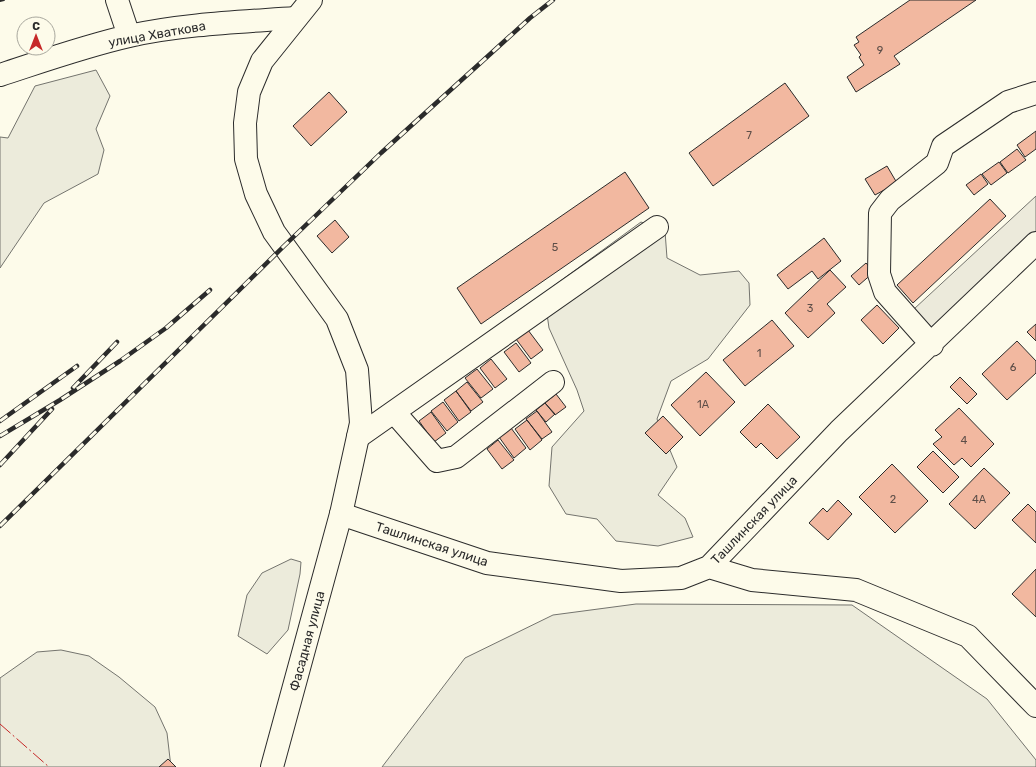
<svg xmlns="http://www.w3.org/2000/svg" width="1036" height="767" font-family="Rubik,sans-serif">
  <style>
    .green { fill: #ecebdb; stroke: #74746e }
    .parking { fill: #eceadb; stroke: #74746e }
    .building { fill: #f2b8a0; stroke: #2b2b2b }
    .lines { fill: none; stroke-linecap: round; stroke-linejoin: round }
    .minor-casing { stroke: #2b2b2b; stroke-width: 24 }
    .major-casing { stroke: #2b2b2b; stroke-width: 24 }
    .minor { stroke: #fdfbea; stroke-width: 22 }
    .major { stroke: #fdfbea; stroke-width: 22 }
    .rail-casing { stroke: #2b2b2b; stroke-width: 4.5 }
    .rail { stroke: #fdfbea; stroke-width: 3; stroke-dasharray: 9; stroke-linecap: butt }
    .wall { stroke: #2b2b2b; stroke-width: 2 }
    .power { stroke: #c62828; stroke-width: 1; stroke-dasharray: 14 3 2 3; stroke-linecap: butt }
    .labels { text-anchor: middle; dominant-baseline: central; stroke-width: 3; stroke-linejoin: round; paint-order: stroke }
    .number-label { font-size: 11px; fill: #5d4e48 }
    .street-label { font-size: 13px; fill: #2b2b2b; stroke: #fdfbea }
  </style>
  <rect width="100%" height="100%" fill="#fdfbea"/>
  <path class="green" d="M 96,70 L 110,96 L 96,129 L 104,150 L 98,174 L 44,203 L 0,268 L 0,137 L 8,138 L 35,86 Z
    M 641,222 L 665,231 L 667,258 L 700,275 L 739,271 L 749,283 L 750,305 L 708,359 L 671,381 L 657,419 L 677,467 L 658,495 L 685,518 L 693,537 L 658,546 L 616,541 L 597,519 L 566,514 L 549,486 L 552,447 L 584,411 L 577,390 L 549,328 L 544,293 Z
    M 291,559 L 301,562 L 300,574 L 288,630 L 267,654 L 238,636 L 247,595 L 262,573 Z
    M 636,604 L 852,605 L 987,699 L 1036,760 L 1036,767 L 382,767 L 465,658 L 553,615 Z
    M 61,650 L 89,656 L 119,677 L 155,707 L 167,733 L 171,767 L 0,767 L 0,678 L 37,652 Z"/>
  <path class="parking" d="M 1036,196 L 1036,231 L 932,328 L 914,309 Z"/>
  <path class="building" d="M 910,0 L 976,0 L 894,56 L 900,64 L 856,92 L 847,77 L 864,65 L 859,57 L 861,55 L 854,45 L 859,42 L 856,37 Z
    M 785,83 L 809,116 L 713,186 L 689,153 Z
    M 329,92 L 347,112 L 311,146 L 293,126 Z
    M 1036,131 L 1036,149 L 1025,157 L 1017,145 Z
    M 1017,149 L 1026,160 L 1008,173 L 1000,162 Z
    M 999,162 L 1007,173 L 991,185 L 982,174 Z
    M 887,166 L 897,183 L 875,195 L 865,179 Z
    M 625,172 L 649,208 L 481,324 L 457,288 Z
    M 981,174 L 988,184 L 974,195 L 966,185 Z
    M 990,199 L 1006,216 L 913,303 L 897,285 Z
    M 335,220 L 349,237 L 332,253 L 317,236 Z
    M 824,238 L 841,261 L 818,279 L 812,271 L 788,289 L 777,275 Z
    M 866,263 L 874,272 L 859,285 L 851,276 Z
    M 830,270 L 846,287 L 827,304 L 835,313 L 808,338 L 785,313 Z
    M 877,305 L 899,328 L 883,344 L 861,320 Z
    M 772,320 L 794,346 L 745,386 L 723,360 Z
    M 1036,324 L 1036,341 L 1027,332 Z
    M 528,330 L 543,350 L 531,359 L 516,339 Z
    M 1017,341 L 1036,361 L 1036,373 L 1007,400 L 982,374 Z
    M 516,343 L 531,363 L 519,372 L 504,352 Z
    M 491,359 L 507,379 L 495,388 L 480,368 Z
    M 477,369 L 493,389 L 481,398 L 465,378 Z
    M 706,372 L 735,402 L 700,436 L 671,405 Z
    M 960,377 L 977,394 L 967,404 L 950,387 Z
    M 467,382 L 483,402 L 471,411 L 456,391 Z
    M 456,391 L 471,412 L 459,421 L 444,400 Z
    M 556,394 L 566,407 L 555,415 L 545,403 Z
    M 443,402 L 458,422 L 447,431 L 431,411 Z
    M 545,403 L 555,414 L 546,422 L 536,410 Z
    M 768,404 L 800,437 L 777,459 L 761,443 L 756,448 L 740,432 Z
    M 959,408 L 994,444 L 971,467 L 962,458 L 954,465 L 933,444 L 942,437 L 935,430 Z
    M 537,411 L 552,432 L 542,439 L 526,419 Z
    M 431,412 L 446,433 L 434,442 L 419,421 Z
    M 663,416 L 683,437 L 666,454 L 645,433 Z
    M 527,420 L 542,440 L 530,450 L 515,429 Z
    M 511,428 L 526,448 L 514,458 L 499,437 Z
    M 498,440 L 514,460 L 502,469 L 487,449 Z
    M 933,451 L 959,477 L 943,493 L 917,467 Z
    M 892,464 L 928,501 L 895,533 L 859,497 Z
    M 984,468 L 1010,493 L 975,529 L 949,504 Z
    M 838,500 L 852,514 L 828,540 L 809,523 L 823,508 L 827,512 Z
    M 1028,504 L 1036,512 L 1036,543 L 1012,520 Z
    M 1036,569 L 1036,617 L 1012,594 Z
    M 168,759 L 176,767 L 159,767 Z"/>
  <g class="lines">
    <defs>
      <path id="minor" d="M 117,0 L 129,36
        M 0,75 C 43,61 85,46 129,36 C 183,24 240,22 295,18
        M 932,345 L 885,292 L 879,274 L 880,213 L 890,200 L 937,163 L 943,146 L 1008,102 L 1036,93
        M 394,412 L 437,461 L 456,457 L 553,382
        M 358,437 L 657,227
        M 341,514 L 487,563 L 621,581 L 681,578 L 709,567 L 839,431 L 1036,243
        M 709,567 L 752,580 L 856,590 L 968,636 L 1036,706"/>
      <path id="major" d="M 272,767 L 341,514 L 361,423 L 357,370 L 337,319 L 274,232 L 256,194 L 246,159 L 245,123 L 249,92 L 262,61 L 311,0"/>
    </defs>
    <use href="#minor" class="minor-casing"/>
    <use href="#major" class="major-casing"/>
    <use href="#minor" class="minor"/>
    <use href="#major" class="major"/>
    <defs>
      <path id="rail" d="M 73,388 L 117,342
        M 0,421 L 77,366
        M 0,436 L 60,400 L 120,361 L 166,328 L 210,290
        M 0,465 L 52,409
        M 0,526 L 284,246 L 381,153 L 530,18 L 553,0"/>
    </defs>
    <use href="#rail" class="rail-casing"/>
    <use href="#rail" class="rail"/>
    <path class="wall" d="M 0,1 L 4,0"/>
    <path class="power" d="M 0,724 L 49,767"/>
  </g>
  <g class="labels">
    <g class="number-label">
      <text x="880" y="50">9</text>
      <text x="749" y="135">7</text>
      <text x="555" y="247">5</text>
      <text x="810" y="308">3</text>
      <text x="759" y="353">1</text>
      <text x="1013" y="367">6</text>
      <text x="703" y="404">1А</text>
      <text x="964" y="440">4</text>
      <text x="893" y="499">2</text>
      <text x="979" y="499">4А</text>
    </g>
    <g class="street-label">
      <text transform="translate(157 34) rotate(-10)">улица Хваткова</text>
      <text transform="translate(754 520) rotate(-46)">Ташлинская улица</text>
      <text transform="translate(432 544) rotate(18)">Ташлинская улица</text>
      <text transform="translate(307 641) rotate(-75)">Фасадная улица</text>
    </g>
  </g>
  <g transform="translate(36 36)"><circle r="19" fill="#fdfbea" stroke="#a9a89e"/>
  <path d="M0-3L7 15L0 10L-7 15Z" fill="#c62828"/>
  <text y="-6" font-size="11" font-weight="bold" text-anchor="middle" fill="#2b2b2b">С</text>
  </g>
</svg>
